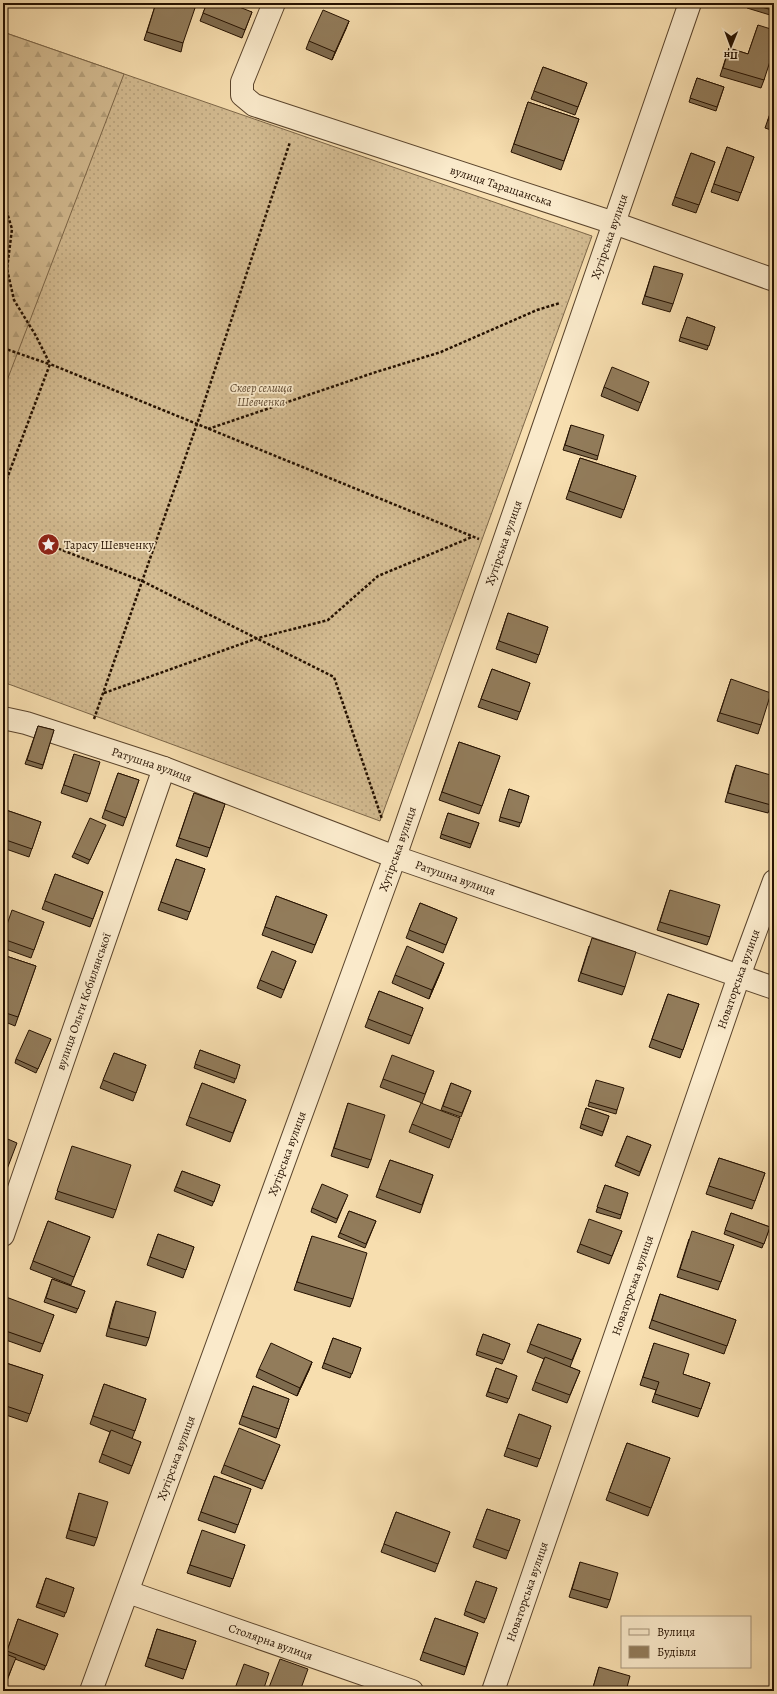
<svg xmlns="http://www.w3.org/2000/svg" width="777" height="1694" font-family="Alegreya,serif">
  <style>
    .grass { fill: url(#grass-dots); stroke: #7c6648 }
    .forest { fill: url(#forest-firs); stroke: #7c6648 }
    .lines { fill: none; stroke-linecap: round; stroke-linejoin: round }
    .minor-casing { stroke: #5a442c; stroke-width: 24 }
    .path { stroke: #251100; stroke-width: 2.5; stroke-dasharray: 3 2; stroke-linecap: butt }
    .minor { stroke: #faeacb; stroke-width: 22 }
    .wall { fill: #7e6b4e; stroke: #251100 }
    .shaded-wall { fill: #665740; stroke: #251100 }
    .building { fill: #927c5b; stroke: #251100 }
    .labels { text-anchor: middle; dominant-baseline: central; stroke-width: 3.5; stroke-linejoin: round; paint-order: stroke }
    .street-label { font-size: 12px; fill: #251100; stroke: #faeacb }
    .park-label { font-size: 12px; font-style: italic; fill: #624c33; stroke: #faeacb }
    .poi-label { font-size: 12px; fill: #251100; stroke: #faeacb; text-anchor: start }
  </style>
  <defs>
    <pattern id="grass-dots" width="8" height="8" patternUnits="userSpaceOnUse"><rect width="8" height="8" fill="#d3bb91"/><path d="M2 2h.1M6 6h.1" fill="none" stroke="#b5a07b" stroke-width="1.8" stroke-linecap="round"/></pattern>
    <pattern id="forest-firs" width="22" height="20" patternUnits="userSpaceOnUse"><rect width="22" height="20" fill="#d3bb91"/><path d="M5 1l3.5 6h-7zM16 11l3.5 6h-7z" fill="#b5a07b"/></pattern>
  </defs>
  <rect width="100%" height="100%" fill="#f7deaf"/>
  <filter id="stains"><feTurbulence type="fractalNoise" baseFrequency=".005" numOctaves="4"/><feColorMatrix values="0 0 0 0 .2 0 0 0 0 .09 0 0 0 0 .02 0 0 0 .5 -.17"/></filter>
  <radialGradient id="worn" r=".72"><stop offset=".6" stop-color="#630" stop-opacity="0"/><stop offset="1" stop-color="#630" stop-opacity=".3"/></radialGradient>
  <path class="grass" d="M 3,32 L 592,236 L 380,821 L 3,682 Z"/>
  <path class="forest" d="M 3,32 L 124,74 L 3,391 Z"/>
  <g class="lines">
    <defs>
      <g id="minor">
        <path id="s1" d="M 274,3 L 242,82 L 242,95 L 254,105 L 614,223 L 774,280"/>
        <path id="s2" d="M 3,718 L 26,723 L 164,768 L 395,857 L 774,988"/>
        <path id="s3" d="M 3,1235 L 164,768"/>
        <path id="s4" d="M 128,1592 L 412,1691"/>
        <path id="s5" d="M 91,1691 L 395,857 L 690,3"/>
        <path id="s6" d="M 493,1691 L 739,976 L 774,881"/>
      </g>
    </defs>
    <use href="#minor" class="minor-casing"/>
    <path class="path" d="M 3,83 L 7,54 L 4,3
      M 3,183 L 5,206 L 3,210
      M 5,206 L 12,229 L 7,269 L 14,300 L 36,336 L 50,364
      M 3,348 L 49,364
      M 208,429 L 373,373 L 441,352 L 537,310 L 560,303
      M 3,489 L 50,364 L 479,539
      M 49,545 L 142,581 L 334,677 L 382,819
      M 104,693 L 258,638 L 328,620 L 378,576 L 472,537
      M 94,719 L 197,424 L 290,142"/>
    <use href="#minor" class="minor"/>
  </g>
  <path class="wall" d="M 156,3 L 183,43 L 181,52 L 144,40 Z
    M 207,3 L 252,12 L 242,38 L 200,21 Z
    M 344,3 L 351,3 L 350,5 Z
    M 748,3 L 774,3 L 770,15 L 747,8 Z
    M 349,21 L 332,60 L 306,49 L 309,41 Z
    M 758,25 L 764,80 L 761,88 L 720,76 L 729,48 L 748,54 Z
    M 543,67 L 587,83 L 575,115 L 531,99 Z
    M 697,78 L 724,87 L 716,111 L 689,102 Z
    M 528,102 L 579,119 L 561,170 L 511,152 Z
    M 774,102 L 774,131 L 765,128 Z
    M 727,147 L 754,157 L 738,201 L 711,192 Z
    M 691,153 L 715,162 L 696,213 L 672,205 Z
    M 774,235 L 774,242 L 772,241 Z
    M 654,266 L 673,304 L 670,312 L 642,304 Z
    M 687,317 L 715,327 L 707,350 L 679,341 Z
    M 649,382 L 638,411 L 601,396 L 604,387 Z
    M 571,425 L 598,456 L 597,460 L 563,450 Z
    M 580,458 L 636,476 L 621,518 L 566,499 Z
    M 508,613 L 548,627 L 536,663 L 496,649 Z
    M 492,669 L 530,683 L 517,720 L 478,707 Z
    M 731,679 L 761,725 L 758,734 L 717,721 Z
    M 38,726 L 54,730 L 42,769 L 25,764 Z
    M 459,742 L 500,756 L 479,814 L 439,800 Z
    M 74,754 L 90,794 L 87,802 L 61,793 Z
    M 736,765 L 771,805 L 768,813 L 725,802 L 733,773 Z
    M 118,773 L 139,780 L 123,826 L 102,818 Z
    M 509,789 L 529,796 L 519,827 L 499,821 Z
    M 194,793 L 225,804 L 207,857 L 176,846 Z
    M 3,809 L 41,822 L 29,857 L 3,848 Z
    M 448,813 L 479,823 L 470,848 L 440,838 Z
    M 104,829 L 88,864 L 72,857 L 74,853 Z
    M 176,859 L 205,869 L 187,920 L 158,910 Z
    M 55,874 L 103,892 L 90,927 L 42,909 Z
    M 670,890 L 710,937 L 707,945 L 657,930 Z
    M 276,896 L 327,915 L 312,953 L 262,935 Z
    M 420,903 L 457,918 L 443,953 L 406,938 Z
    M 44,922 L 31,958 L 3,948 L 3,936 Z
    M 589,946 L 625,987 L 622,995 L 578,981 Z
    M 3,955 L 36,966 L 15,1026 L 3,1021 Z
    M 296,961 L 281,998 L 257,988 L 260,980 Z
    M 441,971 L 429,999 L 392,983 L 395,975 Z
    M 379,991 L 423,1008 L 409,1044 L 365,1027 Z
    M 668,994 L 699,1004 L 680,1058 L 649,1047 Z
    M 51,1039 L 36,1073 L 15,1063 L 16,1059 Z
    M 200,1050 L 240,1065 L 234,1083 L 194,1068 Z
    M 114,1053 L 146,1065 L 133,1101 L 100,1088 Z
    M 434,1071 L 422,1103 L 380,1087 L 383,1079 Z
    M 202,1083 L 246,1100 L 230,1142 L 186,1125 Z
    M 451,1083 L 471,1091 L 461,1117 L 441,1110 Z
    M 595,1084 L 617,1110 L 616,1114 L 588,1106 Z
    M 348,1103 L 371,1160 L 368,1168 L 331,1156 Z
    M 586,1108 L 609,1116 L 602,1136 L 580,1128 Z
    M 460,1118 L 449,1148 L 409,1132 L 412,1124 Z
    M 627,1136 L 651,1145 L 639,1176 L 615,1166 Z
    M 70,1154 L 116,1210 L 113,1218 L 55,1199 Z
    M 719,1158 L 765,1173 L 752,1209 L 706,1194 Z
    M 390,1160 L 433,1175 L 420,1213 L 376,1197 Z
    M 182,1171 L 220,1185 L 212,1206 L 174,1191 Z
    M 605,1185 L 628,1193 L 620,1219 L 596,1212 Z
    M 346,1199 L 336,1223 L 311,1212 L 312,1208 Z
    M 349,1211 L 376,1221 L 365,1248 L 338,1237 Z
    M 731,1213 L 770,1227 L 762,1248 L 724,1234 Z
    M 48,1221 L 90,1237 L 71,1285 L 30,1269 Z
    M 622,1231 L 609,1264 L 577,1252 L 580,1244 Z
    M 158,1234 L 194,1247 L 183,1278 L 147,1265 Z
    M 312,1236 L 353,1299 L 350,1307 L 294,1290 Z
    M 689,1239 L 734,1245 L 718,1290 L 677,1277 Z
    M 52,1279 L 85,1291 L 76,1313 L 44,1302 Z
    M 660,1294 L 736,1320 L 724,1354 L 649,1328 Z
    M 116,1301 L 149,1338 L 146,1346 L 106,1336 L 113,1309 Z
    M 3,1304 L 54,1315 L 40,1352 L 3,1339 Z
    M 538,1324 L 581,1339 L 570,1367 L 580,1371 L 567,1403 L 532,1390 L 544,1359 L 527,1352 Z
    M 483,1334 L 510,1344 L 502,1364 L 476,1355 Z
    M 333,1338 L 361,1348 L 350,1378 L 322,1368 Z
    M 654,1343 L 683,1374 L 710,1383 L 698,1417 L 652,1402 L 656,1390 L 640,1385 Z
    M 3,1362 L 43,1375 L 27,1422 L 3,1414 Z
    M 312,1362 L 309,1370 L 297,1396 L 256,1377 L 259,1369 Z
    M 496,1368 L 517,1376 L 507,1403 L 486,1396 Z
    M 104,1384 L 146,1399 L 132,1439 L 141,1442 L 129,1474 L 99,1462 L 110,1432 L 90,1424 Z
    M 253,1386 L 289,1399 L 276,1438 L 239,1424 Z
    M 519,1414 L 551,1426 L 537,1467 L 504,1456 Z
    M 627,1443 L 670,1458 L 648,1516 L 606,1500 Z
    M 280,1445 L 262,1489 L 221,1473 L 224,1465 Z
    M 214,1476 L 251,1489 L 235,1533 L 198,1520 Z
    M 79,1493 L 97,1538 L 94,1546 L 66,1538 Z
    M 487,1509 L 520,1520 L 506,1559 L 473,1547 Z
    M 396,1512 L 450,1532 L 435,1572 L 381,1552 Z
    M 199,1539 L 245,1545 L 230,1587 L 187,1573 Z
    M 580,1562 L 610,1600 L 607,1608 L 569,1597 Z
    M 46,1578 L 74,1588 L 64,1617 L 36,1607 Z
    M 476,1581 L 497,1588 L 484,1623 L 464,1615 Z
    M 435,1618 L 478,1633 L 464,1675 L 420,1660 Z
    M 18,1619 L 58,1634 L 44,1670 L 15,1659 L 7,1681 L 3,1679 L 3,1653 L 6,1654 Z
    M 157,1629 L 196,1641 L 183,1679 L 145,1666 Z
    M 774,1666 L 774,1673 L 772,1672 Z
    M 599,1667 L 626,1691 L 592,1691 Z"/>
  <path class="shaded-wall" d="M 349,21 L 346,29 L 332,60 L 335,52 Z
    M 444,963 L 441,971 L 429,999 L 432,990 Z
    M 312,1362 L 309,1370 L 297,1396 L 300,1388 Z"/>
  <path class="building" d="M 156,3 L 179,3 L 195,8 L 183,43 L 147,32 Z
    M 207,3 L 229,3 L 252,12 L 245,30 L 203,13 Z
    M 748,3 L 774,3 L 772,10 Z
    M 323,10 L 349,21 L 335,52 L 309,41 Z
    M 758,25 L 774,30 L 774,49 L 764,80 L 723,68 L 729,48 L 748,54 Z
    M 543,67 L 587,83 L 578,107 L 534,91 Z
    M 697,78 L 724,87 L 717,107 L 690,98 Z
    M 528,102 L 579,119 L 564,161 L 514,144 Z
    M 774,102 L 774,122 L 768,120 Z
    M 727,147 L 754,157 L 741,193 L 714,184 Z
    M 691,153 L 715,162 L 699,205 L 675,197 Z
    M 654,266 L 683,274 L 673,304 L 645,296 Z
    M 687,317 L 715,327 L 709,346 L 680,337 Z
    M 612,367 L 649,382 L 641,403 L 604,387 Z
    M 571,425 L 604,435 L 598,456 L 565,445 Z
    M 580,458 L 636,476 L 624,510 L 569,491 Z
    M 508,613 L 548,627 L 539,655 L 499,641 Z
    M 492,669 L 530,683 L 520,712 L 481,699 Z
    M 731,679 L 771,693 L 761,725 L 720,713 Z
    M 38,726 L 54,730 L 43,765 L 27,760 Z
    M 459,742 L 500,756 L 482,806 L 442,792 Z
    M 74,754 L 100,762 L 90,794 L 64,785 Z
    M 736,765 L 774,776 L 774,793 L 771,805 L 728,793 Z
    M 118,773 L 139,780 L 126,818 L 105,810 Z
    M 509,789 L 529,796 L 521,823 L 500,817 Z
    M 194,793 L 225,804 L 210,848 L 179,838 Z
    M 3,809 L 41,822 L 32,849 L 3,839 Z
    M 448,813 L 479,823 L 471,844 L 441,834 Z
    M 90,818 L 106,825 L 90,860 L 74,853 Z
    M 176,859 L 205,869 L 190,912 L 161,902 Z
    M 55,874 L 103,892 L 93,919 L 45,901 Z
    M 670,890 L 720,905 L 710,937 L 660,922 Z
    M 276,896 L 327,915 L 315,945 L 265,927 Z
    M 420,903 L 457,918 L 446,945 L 409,930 Z
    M 12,910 L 44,922 L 34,950 L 3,939 L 3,936 Z
    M 592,938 L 636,952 L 625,987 L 581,973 Z
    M 407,946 L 444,963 L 432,990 L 395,975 Z
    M 272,951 L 296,961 L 284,990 L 260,980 Z
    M 3,955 L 36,966 L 18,1017 L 3,1012 Z
    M 379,991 L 423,1008 L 412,1036 L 368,1019 Z
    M 668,994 L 699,1004 L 683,1050 L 652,1039 Z
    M 29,1030 L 51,1039 L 38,1069 L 16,1059 Z
    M 200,1050 L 240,1065 L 236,1079 L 195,1064 Z
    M 114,1053 L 146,1065 L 136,1093 L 103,1080 Z
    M 392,1055 L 434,1071 L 425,1094 L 383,1079 Z
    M 596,1080 L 624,1088 L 617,1110 L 589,1102 Z
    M 202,1083 L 246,1100 L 233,1133 L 189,1117 Z
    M 451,1083 L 471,1091 L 462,1113 L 443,1106 Z
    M 348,1103 L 385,1115 L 371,1160 L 334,1148 Z
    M 421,1103 L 460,1118 L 452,1140 L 412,1124 Z
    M 586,1108 L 609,1116 L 603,1132 L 581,1124 Z
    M 627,1136 L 651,1145 L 640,1172 L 617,1162 Z
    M 3,1137 L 17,1143 L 4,1177 L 3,1176 Z
    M 72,1146 L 131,1165 L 116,1210 L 57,1191 Z
    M 719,1158 L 765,1173 L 755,1201 L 709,1186 Z
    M 390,1160 L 433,1175 L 422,1205 L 379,1189 Z
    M 182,1171 L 220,1185 L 214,1202 L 176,1187 Z
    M 322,1184 L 348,1195 L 337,1219 L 312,1208 Z
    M 605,1185 L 628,1193 L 621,1215 L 597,1207 Z
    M 349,1211 L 376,1221 L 366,1244 L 340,1233 Z
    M 731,1213 L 770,1227 L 764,1244 L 725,1230 Z
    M 589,1219 L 622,1231 L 612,1256 L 580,1244 Z
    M 48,1221 L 90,1237 L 74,1277 L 33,1261 Z
    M 692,1231 L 734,1245 L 721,1282 L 680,1269 Z
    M 158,1234 L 194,1247 L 186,1270 L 150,1257 Z
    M 312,1236 L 367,1253 L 353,1299 L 297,1282 Z
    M 52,1279 L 85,1291 L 78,1309 L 46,1298 Z
    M 660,1294 L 736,1320 L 727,1346 L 652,1320 Z
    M 6,1297 L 54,1315 L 43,1344 L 3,1330 L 3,1305 Z
    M 116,1301 L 156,1312 L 149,1338 L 109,1328 Z
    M 538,1324 L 581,1339 L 572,1360 L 530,1344 Z
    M 483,1334 L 510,1344 L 504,1360 L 477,1351 Z
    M 333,1338 L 361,1348 L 352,1374 L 324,1363 Z
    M 271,1343 L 312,1362 L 300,1388 L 259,1369 Z
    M 654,1343 L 689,1354 L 683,1374 L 710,1383 L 701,1409 L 655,1394 L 659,1382 L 643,1377 Z
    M 545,1357 L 580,1371 L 570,1395 L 535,1382 Z
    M 3,1362 L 43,1375 L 30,1414 L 3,1405 Z
    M 496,1368 L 517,1376 L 509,1399 L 488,1392 Z
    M 104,1384 L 146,1399 L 135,1431 L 93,1416 Z
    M 253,1386 L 289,1399 L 279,1429 L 242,1416 Z
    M 519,1414 L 551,1426 L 540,1459 L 507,1448 Z
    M 239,1428 L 280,1445 L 265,1481 L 224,1465 Z
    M 111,1430 L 141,1442 L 132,1466 L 102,1454 Z
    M 627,1443 L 670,1458 L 651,1508 L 609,1492 Z
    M 214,1476 L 251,1489 L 238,1525 L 201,1512 Z
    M 79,1493 L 108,1502 L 97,1538 L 69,1530 Z
    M 487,1509 L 520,1520 L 509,1551 L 476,1539 Z
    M 396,1512 L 450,1532 L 438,1564 L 384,1544 Z
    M 202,1530 L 245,1545 L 233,1579 L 190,1565 Z
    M 580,1562 L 618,1573 L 610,1600 L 572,1589 Z
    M 46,1578 L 74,1588 L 66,1613 L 38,1603 Z
    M 476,1581 L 497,1588 L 486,1619 L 465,1611 Z
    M 435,1618 L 478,1633 L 466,1667 L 423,1652 Z
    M 18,1619 L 58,1634 L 46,1666 L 7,1651 Z
    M 157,1629 L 196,1641 L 186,1670 L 148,1658 Z
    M 3,1653 L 16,1658 L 8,1677 L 3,1675 Z
    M 280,1659 L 308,1669 L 300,1691 L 270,1691 L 268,1690 Z
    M 244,1664 L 269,1673 L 263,1691 L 234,1691 Z
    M 599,1667 L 630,1676 L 626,1691 L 592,1691 Z"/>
  <defs>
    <symbol id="sight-disc" viewBox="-11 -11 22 22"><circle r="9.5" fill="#8f2418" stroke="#faeacb"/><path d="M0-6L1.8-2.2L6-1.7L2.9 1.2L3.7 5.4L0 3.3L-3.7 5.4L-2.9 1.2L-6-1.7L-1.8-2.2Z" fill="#fff"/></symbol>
  </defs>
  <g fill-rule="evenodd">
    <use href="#sight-disc" x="36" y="532" width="25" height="25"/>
  </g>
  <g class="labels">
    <g class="street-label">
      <text stroke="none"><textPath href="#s1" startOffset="374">вулиця Таращанська</textPath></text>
      <text stroke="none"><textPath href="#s5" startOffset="1544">Хутірська вулиця</textPath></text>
      <text stroke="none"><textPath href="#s5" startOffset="1220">Хутірська вулиця</textPath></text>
      <text stroke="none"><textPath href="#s2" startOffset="156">Ратушна вулиця</textPath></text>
      <text stroke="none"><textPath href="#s5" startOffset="896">Хутірська вулиця</textPath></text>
      <text stroke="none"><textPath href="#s2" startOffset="480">Ратушна вулиця</textPath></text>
      <text stroke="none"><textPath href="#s6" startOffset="753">Новаторська вулиця</textPath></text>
      <text stroke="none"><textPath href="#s3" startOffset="247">вулиця Ольги Кобилянської</textPath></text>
      <text stroke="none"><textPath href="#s5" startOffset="572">Хутірська вулиця</textPath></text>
      <text stroke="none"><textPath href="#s6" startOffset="429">Новаторська вулиця</textPath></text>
      <text stroke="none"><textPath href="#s5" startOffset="248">Хутірська вулиця</textPath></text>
      <text stroke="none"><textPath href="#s6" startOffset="105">Новаторська вулиця</textPath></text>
      <text stroke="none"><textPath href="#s4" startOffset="151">Столярна вулиця</textPath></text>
    </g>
    <g class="park-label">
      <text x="261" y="388">Сквер селища<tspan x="261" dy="14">Шевченка</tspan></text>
    </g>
    <g class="poi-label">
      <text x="64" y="545">Тарасу Шевченку</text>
    </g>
  </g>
  <rect width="777" height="1694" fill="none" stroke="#f7deaf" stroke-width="16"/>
  <rect x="4" y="4" width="769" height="1686" fill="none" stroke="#251100" stroke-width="2"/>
  <rect x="8" y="8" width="761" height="1678" fill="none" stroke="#251100"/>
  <rect x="621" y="1616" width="130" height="52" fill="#faeacb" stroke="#a5937a"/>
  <rect x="629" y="1629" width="20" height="6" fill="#faeacb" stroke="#a5937a"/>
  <text x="657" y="1636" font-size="12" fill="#251100">Вулиця</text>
  <rect x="629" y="1646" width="20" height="12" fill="#927c5b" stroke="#a5937a"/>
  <text x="657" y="1656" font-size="12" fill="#251100">Будівля</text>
  <g transform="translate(731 46) rotate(181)" stroke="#faeacb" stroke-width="3" paint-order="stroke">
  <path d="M0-3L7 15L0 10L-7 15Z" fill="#251100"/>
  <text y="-6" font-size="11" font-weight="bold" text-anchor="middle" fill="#251100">Пн</text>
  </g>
  <rect width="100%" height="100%" filter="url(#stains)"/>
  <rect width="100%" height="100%" fill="url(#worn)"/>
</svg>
